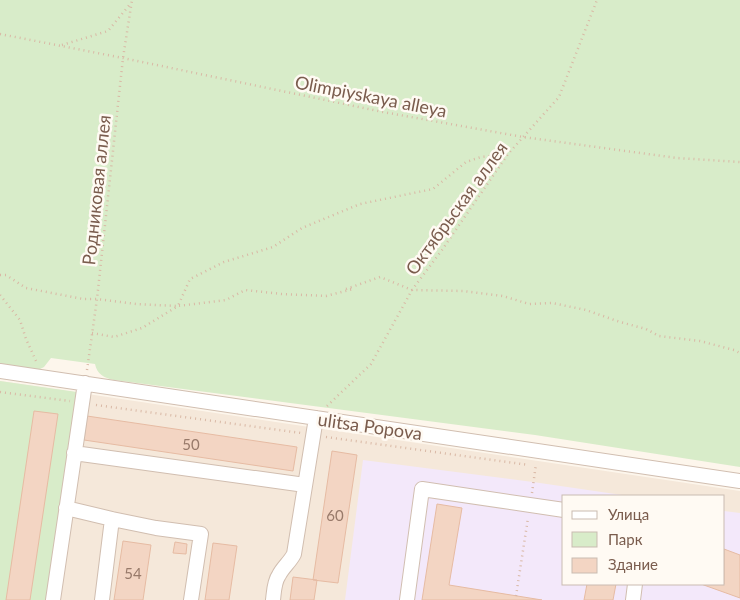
<svg xmlns="http://www.w3.org/2000/svg" width="740" height="600" font-family="Lato,sans-serif">
  <style>
    .residential { fill: #f5e8da; fill-rule: evenodd }
    .education { fill: #f3e8fa }
    .green { fill: #d8ecc9 }
    .building { fill: #f3d5c3; stroke: #e6bba3 }
    .lines { fill: none; stroke-linecap: round; stroke-linejoin: round }
    .minor-casing { stroke: #d1beb0; stroke-width: 16 }
    .path { stroke: #d9b8a5; stroke-width: 2.5; stroke-dasharray: 1 4; stroke-linecap: butt }
    .minor { stroke: #fff; stroke-width: 14 }
    .labels { text-anchor: middle; dominant-baseline: central; stroke-width: 5; stroke-linejoin: round; paint-order: stroke }
    .number-label { font-size: 15px; fill: #987a6a }
    .street-label { font-size: 18px; fill: #7a5c4d; stroke: #fffaf3 }
  </style>
  <rect width="100%" height="100%" fill="#fdf6ec"/>
  <path class="residential" d="M 0,381 L 740,491 L 740,600 L 0,600 ZM 564,496 L 724,496 L 724,584 L 564,584 Z"/>
  <path class="education" d="M 363,460 L 533,482 L 629,496 L 564,496 L 564,584 L 724,584 L 724,511 L 740,513 L 740,600 L 345,600 Z"/>
  <path class="green" d="M 0,0 L 740,0 L 740,467 L 535,435 L 114,380 C 104,378 97,374 95,364 L 51,358 L 44,367 L 38,370 L 0,366 Z
    M 0,381 L 77,392 L 47,600 L 0,600 Z"/>
  <path class="building" d="M 34,411 L 58,414 L 30,600 L 6,600 Z
    M 87,416 L 297,447 L 293,471 L 84,440 Z
    M 332,451 L 357,455 L 338,583 L 313,580 Z
    M 437,504 L 462,508 L 449,585 L 542,600 L 422,600 Z
    M 123,541 L 151,545 L 143,600 L 114,600 Z
    M 175,542 L 187,544 L 186,554 L 173,553 Z
    M 213,543 L 237,546 L 229,600 L 205,600 Z
    M 724,549 L 740,555 L 740,598 L 701,584 L 724,584 Z
    M 293,577 L 317,580 L 314,600 L 290,600 Z
    M 587,584 L 616,584 L 613,600 L 584,600 Z"/>
  <g class="lines">
    <defs>
      <path id="minor" d="M 0,371 L 740,481
        M 74,453 L 305,485
        M 66,508 L 112,519 L 156,528 L 201,534 L 191,600
        M 53,600 L 85,383
        M 102,600 L 112,519
        M 273,600 C 274,592 274,582 279,575 C 283,567 290,562 294,554 L 316,418
        M 407,600 L 422,489 L 564,510
        M 633,600 L 635,584"/>
    </defs>
    <use href="#minor" class="minor-casing"/>
    <path class="path" d="M 0,34 L 123,58 L 383,112 L 523,137 L 677,158 L 740,162
      M 62,45 L 108,31 L 131,3
      M 0,275 L 6,275 L 26,288 L 83,299 L 97,299 L 136,304 L 178,306 L 190,279 L 224,262 L 273,247 L 302,228 L 360,204 L 433,189 L 466,162 L 481,157 L 508,154
      M 0,295 L 20,320 L 26,339 L 37,363
      M 92,333 L 114,337 L 142,328 L 178,306 L 226,300 L 245,290 L 282,294 L 326,296 L 353,289 L 346,289 L 380,277 L 412,290 L 463,291 L 503,296 L 529,304 L 552,303 L 586,310 L 620,322 L 646,329 L 659,336 L 700,341 L 734,350 L 740,353
      M 87,370 L 97,299 L 123,58 L 132,0
      M 0,392 L 70,401
      M 96,405 L 301,433
      M 327,406 L 371,364 L 412,290 L 442,250 L 508,154 L 559,97 L 597,0
      M 326,437 L 529,465
      M 532,493 L 536,464
      M 516,596 L 528,518"/>
    <use href="#minor" class="minor"/>
  </g>
  <g class="labels">
    <g class="number-label">
      <text x="191" y="444">50</text>
      <text x="335" y="515">60</text>
      <text x="133" y="573">54</text>
    </g>
    <g class="street-label">
      <text transform="translate(371 96) rotate(11)">Olimpiyskaya alleya</text>
      <text transform="translate(96 190) rotate(-84)">Родниковая аллея</text>
      <text transform="translate(456 208) rotate(-54)">Октябрьская аллея</text>
      <text transform="translate(370 426) rotate(8)">ulitsa Popova</text>
    </g>
  </g>
  <rect x="562" y="495" width="162" height="90" fill="#fffaf3" stroke="#cabbb1"/>
  <rect x="572" y="511" width="25" height="8" fill="#ffffff" stroke="#cabbb1"/>
  <text x="608" y="520" font-size="15" fill="#7a5c4d">Улица</text>
  <rect x="572" y="532" width="25" height="15" fill="#d8ecc9" stroke="#cabbb1"/>
  <text x="608" y="545" font-size="15" fill="#7a5c4d">Парк</text>
  <rect x="572" y="558" width="25" height="15" fill="#f3d5c3" stroke="#cabbb1"/>
  <text x="608" y="570" font-size="15" fill="#7a5c4d">Здание</text>
</svg>
